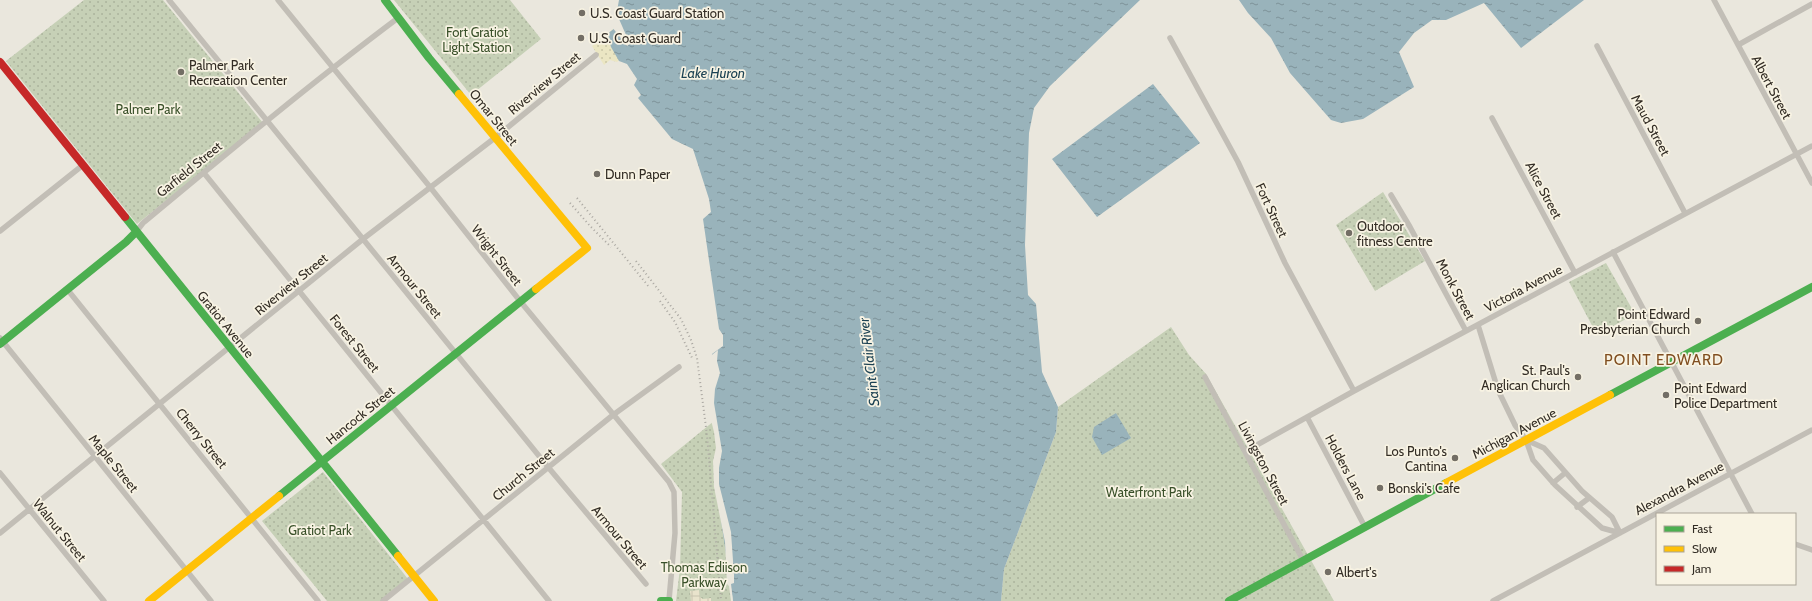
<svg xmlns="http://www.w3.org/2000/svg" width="1812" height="601" font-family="Cabin,sans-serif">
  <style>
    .sand { fill: url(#sand-dots) }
    .park { fill: url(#park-dots) }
    .plaza { fill: url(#plaza-grid) }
    .water { fill: url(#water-ripples) }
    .pier { fill: #eae7dd }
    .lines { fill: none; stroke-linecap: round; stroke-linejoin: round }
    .street { stroke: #c2beb6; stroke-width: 5.5 }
    .fast { stroke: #4caf50; stroke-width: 8 }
    .slow { stroke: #ffc107; stroke-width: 8 }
    .jam { stroke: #c62828; stroke-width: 8 }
    .rail { stroke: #aaa7a1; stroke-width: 2; stroke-dasharray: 1 3; stroke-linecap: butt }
    .poi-dot { fill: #736e65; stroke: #f8f3e3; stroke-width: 1.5 }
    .labels { text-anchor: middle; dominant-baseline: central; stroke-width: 3.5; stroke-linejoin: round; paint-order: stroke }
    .poi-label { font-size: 13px; fill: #332d25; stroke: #f8f3e3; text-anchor: start }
    .park-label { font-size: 13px; fill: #395029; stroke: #f8f3e3 }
    .street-label { font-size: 13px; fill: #332d25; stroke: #f8f3e3 }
    .water-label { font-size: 14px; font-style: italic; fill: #1c4253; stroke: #f8f3e3 }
    .quarter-label { font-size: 15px; letter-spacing: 1px; fill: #804e20; stroke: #f8f3e3 }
  </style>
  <defs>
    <pattern id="sand-dots" width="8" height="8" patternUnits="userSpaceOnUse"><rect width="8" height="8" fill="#ebe6c3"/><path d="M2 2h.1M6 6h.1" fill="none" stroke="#cac6a7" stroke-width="1.8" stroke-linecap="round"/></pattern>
    <pattern id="park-dots" width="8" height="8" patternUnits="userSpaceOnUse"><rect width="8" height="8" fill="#c6d0b6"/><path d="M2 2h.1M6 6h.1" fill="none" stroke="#abb39c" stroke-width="1.8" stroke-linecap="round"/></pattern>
    <pattern id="plaza-grid" width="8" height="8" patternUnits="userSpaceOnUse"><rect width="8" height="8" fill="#e9e3cc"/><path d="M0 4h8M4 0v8" fill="none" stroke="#c8c3af"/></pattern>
    <pattern id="water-ripples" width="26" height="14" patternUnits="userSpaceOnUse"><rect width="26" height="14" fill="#99b3bb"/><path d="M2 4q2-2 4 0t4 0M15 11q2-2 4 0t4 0" fill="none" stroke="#7d9298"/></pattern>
  </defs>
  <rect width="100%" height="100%" fill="#eae7dd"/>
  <path class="sand" d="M 613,29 L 623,57 L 617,62 L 610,60 L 604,65 L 592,46 Z"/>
  <path class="park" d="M 84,0 L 163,0 L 263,123 L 137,224 L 6,61 Z
    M 394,0 L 510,0 L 541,39 L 471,95 Z
    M 1383,192 L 1425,261 L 1375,291 L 1336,225 Z
    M 1606,263 L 1635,314 L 1597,335 L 1569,282 Z
    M 1171,327 L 1189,355 L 1206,374 L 1334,601 L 1001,601 L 1004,569 L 1056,432 L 1058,407 Z
    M 714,421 L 723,527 L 733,601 L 676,601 L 680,568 L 682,492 L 661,464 Z
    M 323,472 L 408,579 L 381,601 L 327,601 L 262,521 Z"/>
  <path class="plaza" d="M 699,590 L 700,597 L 703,599 L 711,598 L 711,601 L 691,601 L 690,591 Z"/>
  <path class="water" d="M 611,0 L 1140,0 L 1050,86 L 1034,108 L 1029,133 L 1025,245 L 1028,295 L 1036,304 L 1042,372 L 1058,407 L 1056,432 L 1004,569 L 1001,601 L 733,601 L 716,487 L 718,449 L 711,385 L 712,354 L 723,346 L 723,335 L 719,329 L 703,219 L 711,212 L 709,199 L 693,149 L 672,139 L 638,98 L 641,95 L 634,85 L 637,79 L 627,64 L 619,61 L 611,47 L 607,34 L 615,28 Z
    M 1239,0 L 1584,0 L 1521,48 L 1484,3 L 1446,20 L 1432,20 L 1414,33 L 1399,52 L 1414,87 L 1363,119 L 1341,123 L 1331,120 L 1290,73 L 1271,38 L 1248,13 Z
    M 1153,84 L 1200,143 L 1097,217 L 1052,159 Z
    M 1116,413 L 1131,438 L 1102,455 L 1092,437 L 1094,427 Z"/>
  <path class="pier" d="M 609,0 L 619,0 L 617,11 L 619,19 L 630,44 L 627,46 L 612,27 Z
    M 718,350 L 717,361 L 720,373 L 715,389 L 714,403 L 722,451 L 719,468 L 719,484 L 731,532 L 734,575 L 734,583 L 731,584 L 733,601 L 731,601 L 729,586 L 727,584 L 725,542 L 714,487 L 713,461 L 716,448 L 714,432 L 708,408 L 709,401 L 707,393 L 709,385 L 705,364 L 708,358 Z"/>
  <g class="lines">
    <path class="street" d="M 169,0 L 548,467 L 646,584
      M 278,0 L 430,187 L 520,301 L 669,482 L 674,492 L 675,533 L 669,600
      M 1714,0 L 1812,183
      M 1170,38 L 1238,162 L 1285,263 L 1354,391
      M 1738,45 L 1812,4
      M 1597,46 L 1685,213
      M 1492,118 L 1575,273
      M 204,173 L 549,601
      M 1391,195 L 1410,227 L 1466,331
      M 0,231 L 83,165
      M 136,232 L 143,223 C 226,154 310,84 398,18
      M 1613,252 L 1752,514
      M 67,289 L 318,601
      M 1478,325 L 1498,390 L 1515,425 L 1526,440 L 1533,460 L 1555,485 L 1602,528 L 1620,533
      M 0,338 L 211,601
      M 1205,377 L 1303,560
      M 1307,417 L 1365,527
      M 1526,440 L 1544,448 L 1582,491 L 1612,517 L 1620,533
      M 1246,451 L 1354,391 L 1812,146
      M 0,473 L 104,601
      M 1553,483 L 1565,473
      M 1577,507 L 1589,498
      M 0,533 L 363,239 L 496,137 L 596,55
      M 1795,544 L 1812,550
      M 383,601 L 613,415 L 679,367
      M 1493,601 L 1812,430"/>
    <path class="fast" d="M 385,0 L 429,58 L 459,94
      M 125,217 L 398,556
      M 0,344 L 126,242 L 136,232
      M 1610,395 L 1812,287
      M 279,496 L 536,289
      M 661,601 L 669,601
      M 1229,601 L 1446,483"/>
    <path class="slow" d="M 459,94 L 587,248 L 536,289
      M 1446,483 L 1610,395
      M 398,556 L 434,601
      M 149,601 L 279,496"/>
    <path class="jam" d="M 0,62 L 125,217"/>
    <path class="rail" d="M 577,198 L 649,287
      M 570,203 L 591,227 L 611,247
      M 636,261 L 681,319 L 691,340 L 697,358 L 707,435 L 721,601
      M 660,301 L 675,322 L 693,360"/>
  </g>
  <g class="poi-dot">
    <circle cx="582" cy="13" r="4"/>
    <circle cx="581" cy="38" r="4"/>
    <circle cx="181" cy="72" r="4"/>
    <circle cx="597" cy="174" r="4"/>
    <circle cx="1349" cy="233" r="4"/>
    <circle cx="1698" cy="321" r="4"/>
    <circle cx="1578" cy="377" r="4"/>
    <circle cx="1666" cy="395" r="4"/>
    <circle cx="1455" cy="458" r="4"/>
    <circle cx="1380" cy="488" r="4"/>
    <circle cx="1328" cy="572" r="4"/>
  </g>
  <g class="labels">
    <g class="poi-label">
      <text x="590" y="13">U.S. Coast Guard Station</text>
      <text x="589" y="38">U.S. Coast Guard</text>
      <text x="189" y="65">Palmer Park<tspan x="189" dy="15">Recreation Center</tspan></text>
      <text x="605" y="174">Dunn Paper</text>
      <text x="1357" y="226">Outdoor<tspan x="1357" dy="15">fitness Centre</tspan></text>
      <text x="1690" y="314" text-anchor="end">Point Edward<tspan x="1690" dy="15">Presbyterian Church</tspan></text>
      <text x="1570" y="370" text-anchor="end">St. Paul's<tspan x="1570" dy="15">Anglican Church</tspan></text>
      <text x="1674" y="388">Point Edward<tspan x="1674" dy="15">Police Department</tspan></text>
      <text x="1447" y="451" text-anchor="end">Los Punto's<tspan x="1447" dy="15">Cantina</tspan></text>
      <text x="1388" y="488">Bonski's Cafe</text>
      <text x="1336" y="572">Albert's</text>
    </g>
    <g class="park-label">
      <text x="477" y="32">Fort Gratiot<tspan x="477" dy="15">Light Station</tspan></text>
      <text x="148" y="109">Palmer Park</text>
      <text x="1149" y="492">Waterfront Park</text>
      <text x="320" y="530">Gratiot Park</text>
      <text x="704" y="567">Thomas Ediison<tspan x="704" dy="15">Parkway</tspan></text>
    </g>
    <g class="street-label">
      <text transform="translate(544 83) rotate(-40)">Riverview Street</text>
      <text transform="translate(1772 87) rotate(62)">Albert Street</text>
      <text transform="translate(494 117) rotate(51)">Omar Street</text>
      <text transform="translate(1651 125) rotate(62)">Maud Street</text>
      <text transform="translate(189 169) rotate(-39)">Garfield Street</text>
      <text transform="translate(1544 190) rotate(62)">Alice Street</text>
      <text transform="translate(1272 210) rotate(65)">Fort Street</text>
      <text transform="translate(497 255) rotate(52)">Wright Street</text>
      <text transform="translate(291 284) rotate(-39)">Riverview Street</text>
      <text transform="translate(415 286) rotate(51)">Armour Street</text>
      <text transform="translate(1523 288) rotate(-28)">Victoria Avenue</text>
      <text transform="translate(1456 289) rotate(62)">Monk Street</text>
      <text transform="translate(226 324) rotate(51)">Gratiot Avenue</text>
      <text transform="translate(355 343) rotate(51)">Forest Street</text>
      <text transform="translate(360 415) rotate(-39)">Hancock Street</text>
      <text transform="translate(1514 433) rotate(-28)">Michigan Avenue</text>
      <text transform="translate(202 438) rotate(51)">Cherry Street</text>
      <text transform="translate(114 463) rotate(51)">Maple Street</text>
      <text transform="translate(1264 463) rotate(62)">Livingston Street</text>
      <text transform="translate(1346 467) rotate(62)">Holders Lane</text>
      <text transform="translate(523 474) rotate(-39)">Church Street</text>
      <text transform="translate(1679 488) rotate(-28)">Alexandra Avenue</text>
      <text transform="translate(60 530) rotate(51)">Walnut Street</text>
      <text transform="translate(620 537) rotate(50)">Armour Street</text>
    </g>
    <g class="water-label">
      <text x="713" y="73">Lake Huron</text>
      <text transform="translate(869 362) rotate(-97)">Saint Clair River</text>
    </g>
    <g class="quarter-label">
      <text x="1664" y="360">POINT EDWARD</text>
    </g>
  </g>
  <rect x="1656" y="513" width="140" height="72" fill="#f8f3e3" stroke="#a9a497"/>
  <rect x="1664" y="526" width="20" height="6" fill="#4caf50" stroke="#a9a497"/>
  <text x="1692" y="533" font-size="12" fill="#332d25">Fast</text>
  <rect x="1664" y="546" width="20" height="6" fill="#ffc107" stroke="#a9a497"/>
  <text x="1692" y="553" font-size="12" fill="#332d25">Slow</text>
  <rect x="1664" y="566" width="20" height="6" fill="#c62828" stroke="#a9a497"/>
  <text x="1692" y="573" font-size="12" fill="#332d25">Jam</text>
</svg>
